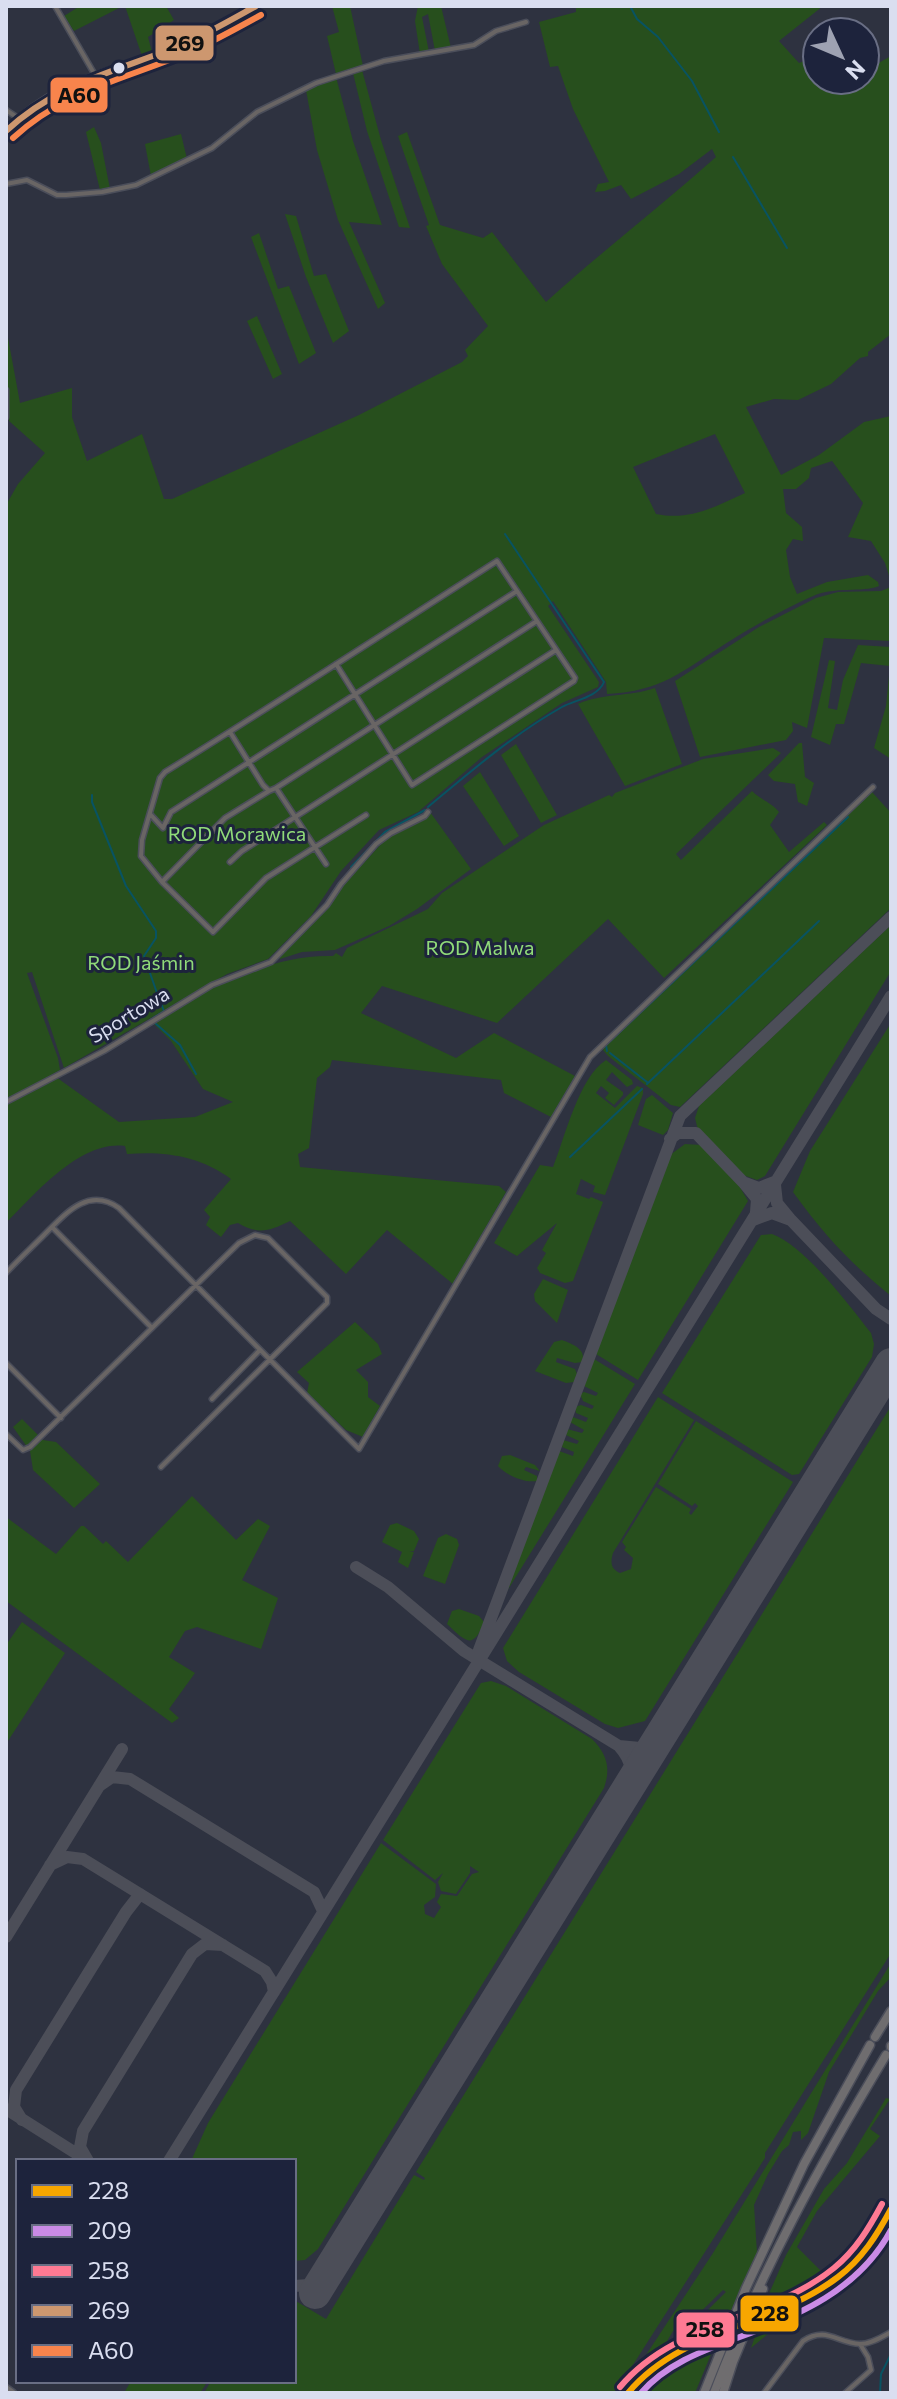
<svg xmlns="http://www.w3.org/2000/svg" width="897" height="2399" viewBox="0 0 897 2399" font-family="Commissioner,sans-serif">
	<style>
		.green { fill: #274f1d; fill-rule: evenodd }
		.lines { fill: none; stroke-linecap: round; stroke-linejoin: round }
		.stream { stroke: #085362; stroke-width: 2 }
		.taxiway { stroke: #4c4e58; stroke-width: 12 }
		.runway { stroke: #4c4e58; stroke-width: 32 }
		.street-casing { stroke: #4b4e5a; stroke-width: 7 }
		.secondary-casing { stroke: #4b4e5a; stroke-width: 9 }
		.highway-casing { stroke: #4b4e5a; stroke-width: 11 }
		.street { stroke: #696564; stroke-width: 4 }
		.secondary { stroke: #6a6869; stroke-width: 6 }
		.highway { stroke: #6f6d6f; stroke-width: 8 }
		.secondary-bridge-casing { stroke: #4b4e5a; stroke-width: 9; stroke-linecap: butt }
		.secondary-bridge { stroke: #6a6869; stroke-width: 6 }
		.bus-1-casing { stroke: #1d233c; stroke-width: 12 }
		.bus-2-casing { stroke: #1d233c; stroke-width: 12 }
		.bus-3-casing { stroke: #1d233c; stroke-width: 12 }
		.bus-4-casing { stroke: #1d233c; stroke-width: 12 }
		.bus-5-casing { stroke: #1d233c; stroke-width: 12 }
		.bus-1 { stroke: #f7a600; stroke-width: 6 }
		.bus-2 { stroke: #ca8be6; stroke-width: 6 }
		.bus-3 { stroke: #fe7a93; stroke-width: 6 }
		.bus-4 { stroke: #cd976f; stroke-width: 6 }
		.bus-5 { stroke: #f8844c; stroke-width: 6 }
		.bus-dot { fill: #dadef0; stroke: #1d233c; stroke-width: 3 }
		.labels { text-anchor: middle; stroke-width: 6; stroke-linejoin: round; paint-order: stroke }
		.park-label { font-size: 20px; fill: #90db79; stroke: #1d233c }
		.street-label { font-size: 20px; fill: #dadef0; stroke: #1d233c }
		.line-badge { stroke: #1d233c; stroke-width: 3 }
		.pale-badge-label { font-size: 22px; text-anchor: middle; font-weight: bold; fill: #111 }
	</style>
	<rect width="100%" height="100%" fill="#2e3240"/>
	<path class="green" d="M 80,6 L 123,6 L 74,31 L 64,16 Z
		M 125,6 L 166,6 L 174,20 L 148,37 L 152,52 L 142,56 Z
		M 332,6 L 350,6 L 363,66 L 336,74 L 327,36 L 339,32 Z
		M 418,6 L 441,6 L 451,48 L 435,51 L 428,14 L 422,17 L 429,52 L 420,54 L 415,21 Z
		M 576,6 L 823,6 L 779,41 L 799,63 L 817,56 L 817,80 L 865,80 L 865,38 L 875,65 L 891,56 L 891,334 L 868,352 L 868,356 L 860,358 L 831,384 L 798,400 L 774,399 L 746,407 L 781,475 L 819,455 L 864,422 L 891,416 L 891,582 L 885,563 L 871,541 L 848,537 L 863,503 L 832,461 L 811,468 L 809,478 L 796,489 L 783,489 L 786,513 L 802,527 L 803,541 L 793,539 L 786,550 L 790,577 L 797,594 L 827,582 L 868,575 L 878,582 L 879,586 C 862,593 835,586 813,596 C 782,610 753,626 725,644 C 681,672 662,691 607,694 L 606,682 L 553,601 L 548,606 L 599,682 L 598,687 L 562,703 L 482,757 L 418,812 L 379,830 L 341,871 L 311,916 L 268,959 L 227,974 L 64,1068 L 32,972 L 27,973 L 58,1058 L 60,1070 L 6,1100 L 6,505 L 18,484 L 45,453 L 9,421 L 6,327 L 20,403 L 72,388 L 72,417 L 87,461 L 142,434 L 164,499 L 172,499 L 359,415 L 462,362 L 468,356 L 465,350 L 488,326 L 442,264 L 426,226 L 429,225 L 398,136 L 407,132 L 440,225 L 483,238 L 492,232 L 546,302 C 601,252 660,207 716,157 L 712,149 L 679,174 L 631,199 L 621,185 L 605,191 L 595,192 L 598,184 L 609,182 L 573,109 L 558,66 L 550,67 L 539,22 L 576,12 ZM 715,434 L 745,493 C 714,507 690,521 656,514 L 633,467 Z
		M 362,70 L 381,140 L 410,228 L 399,227 L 367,131 L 353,73 Z
		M 336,77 L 353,141 L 382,225 L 349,222 L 385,303 L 378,309 L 338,220 L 317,150 L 306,90 Z
		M 94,127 L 101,143 L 110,189 L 100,190 L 86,132 Z
		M 181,134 L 187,159 L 151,176 L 145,144 Z
		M 285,214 L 296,216 L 314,276 L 326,274 L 349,331 L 333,343 L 306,277 Z
		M 259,233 L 278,289 L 289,286 L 316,353 L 299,364 L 251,237 Z
		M 257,316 L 282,374 L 273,379 L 247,321 Z
		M 891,587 L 891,641 L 824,638 L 807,728 L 792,722 L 793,731 L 786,740 L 700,757 L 675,681 L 759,627 L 816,598 L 838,592 L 881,591 Z
		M 858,645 L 891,647 L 891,759 L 874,748 L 886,706 L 890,666 L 861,663 L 844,724 L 836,724 L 830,745 L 811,737 L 829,660 L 835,661 L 828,708 L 837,710 L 843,680 Z
		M 655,688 L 682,764 L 625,786 L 578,704 C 602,693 629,697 655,688 Z
		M 799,743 L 802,743 L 805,777 L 814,783 L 807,806 L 798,802 L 795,784 L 774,781 L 768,775 Z
		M 516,744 L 557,815 L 541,823 L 501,755 Z
		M 773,748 L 781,753 L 676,854 L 681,860 L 752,791 C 761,800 771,802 779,812 L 770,825 L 789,852 L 824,822 L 827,825 L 664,978 L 608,919 L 497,1023 L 382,986 L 361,1013 L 456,1058 L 494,1033 L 575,1076 L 551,1117 L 504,1093 L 501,1080 L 332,1060 L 330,1067 L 317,1078 L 309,1148 L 298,1154 L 300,1167 L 499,1186 L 506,1192 L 453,1284 L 387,1230 L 346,1274 L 290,1221 C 270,1231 258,1235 238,1223 L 230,1225 L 221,1237 L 206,1225 L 210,1217 L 204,1210 L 231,1179 C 200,1156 165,1151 127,1154 L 125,1146 C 80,1140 35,1194 6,1223 L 6,1105 L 10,1102 L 56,1077 L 119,1122 L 195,1117 L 233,1102 L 203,1089 L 171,1041 L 152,1022 C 205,991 267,954 333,956 L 336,953 L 342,957 L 347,948 L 428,909 L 442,893 L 544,825 L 609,795 L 612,797 L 615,793 L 703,759 Z
		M 480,772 L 519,836 L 504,846 L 463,786 Z
		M 872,792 L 891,813 L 891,908 L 680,1107 L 671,1105 L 608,1056 L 603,1050 L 604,1045 Z
		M 430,812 L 471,869 L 417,909 L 389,926 L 335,950 L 302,952 L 280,959 L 279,955 L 384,841 C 398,829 419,828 430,812 Z
		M 891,925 L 891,971 L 765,1176 L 757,1180 L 740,1174 L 698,1130 L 695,1118 L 699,1106 Z
		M 891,1023 L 891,1296 C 849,1262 825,1236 793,1192 L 810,1151 Z
		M 606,1060 L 632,1080 L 633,1084 L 627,1087 L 612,1072 L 606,1080 L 623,1092 L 623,1095 L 614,1105 L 605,1098 L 609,1093 L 601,1086 L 596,1093 L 615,1108 L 637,1086 L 643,1088 L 643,1094 L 605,1195 L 593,1192 L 595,1186 L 581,1179 L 576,1194 L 589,1199 L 591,1197 L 603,1202 L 573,1281 L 565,1283 L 540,1273 L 537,1268 L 546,1253 L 542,1250 L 557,1223 L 517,1256 L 494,1243 L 540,1165 L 553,1167 C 565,1137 579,1077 606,1060 Z
		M 652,1095 L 673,1113 L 668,1130 L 663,1135 L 638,1125 L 646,1099 Z
		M 685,1144 L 701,1145 L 738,1184 L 748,1201 L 638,1380 L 596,1354 L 670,1155 Z
		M 772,1234 C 805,1246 849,1305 871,1333 L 874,1344 L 872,1357 L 799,1474 L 792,1475 L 662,1393 L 761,1235 Z
		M 543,1279 L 568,1290 L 557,1323 L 535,1301 L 534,1294 Z
		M 355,1322 L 378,1344 L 382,1354 L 356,1370 L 368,1382 L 368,1397 L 380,1406 L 363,1437 L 346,1430 L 307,1393 L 309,1383 L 297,1372 Z
		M 562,1340 C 572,1344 587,1349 582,1362 L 575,1363 L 557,1358 L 556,1362 L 575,1369 L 577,1374 L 574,1382 L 566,1383 L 535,1371 L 554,1342 Z
		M 594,1359 L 635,1384 L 504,1596 L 559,1451 L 573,1456 L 574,1452 L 562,1447 L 563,1440 L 577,1444 L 579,1441 L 566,1435 L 567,1429 L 582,1433 L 584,1430 L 570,1422 L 573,1417 L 586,1422 L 588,1418 L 576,1413 L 575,1407 L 581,1405 L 592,1409 L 594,1406 L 583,1401 L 580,1394 L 584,1392 L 596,1396 L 598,1393 L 584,1386 Z
		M 658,1397 L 694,1420 L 613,1553 C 610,1563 611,1569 620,1573 L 631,1569 L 633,1558 L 624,1550 L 626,1547 L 622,1542 L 656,1487 L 691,1509 L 689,1513 L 691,1515 L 698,1506 L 695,1503 L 692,1506 L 658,1484 L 696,1421 L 793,1482 L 645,1721 L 618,1728 L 605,1724 L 519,1672 L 507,1661 L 503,1648 Z
		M 891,1406 L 891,1953 L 765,2153 L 765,2158 L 615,2393 L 204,2393 L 211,2381 L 294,2381 L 294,2300 L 326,2319 L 414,2175 L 424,2180 L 425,2178 L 416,2172 Z
		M 22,1419 L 43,1440 L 56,1442 L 100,1484 L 74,1508 L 33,1470 L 30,1451 L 13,1427 Z
		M 510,1455 L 535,1465 L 540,1471 L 526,1467 L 524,1470 L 537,1476 L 537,1481 C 524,1483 506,1475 498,1466 L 502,1456 Z
		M 192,1496 L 236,1540 L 258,1519 L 270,1526 L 242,1580 L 278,1598 L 261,1649 L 197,1627 L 185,1631 L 169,1657 L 195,1673 L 169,1709 L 179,1718 L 172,1723 L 6,1601 L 6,1517 L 56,1554 L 81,1526 L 84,1526 L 103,1544 L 106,1541 L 128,1562 Z
		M 397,1523 L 414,1531 L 419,1539 L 414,1551 L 409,1552 L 414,1552 L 408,1568 L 398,1562 L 402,1552 L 382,1542 L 390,1525 Z
		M 446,1534 L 457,1539 L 459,1545 L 445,1584 L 423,1576 L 438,1538 Z
		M 459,1609 L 479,1616 L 484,1622 C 473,1651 465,1641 447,1624 L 452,1611 Z
		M 22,1622 L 65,1653 L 6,1744 L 6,1645 Z
		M 491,1681 L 506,1686 L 592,1739 C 607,1754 611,1768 604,1788 L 318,2249 L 305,2260 L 294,2261 L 294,2161 L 191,2161 L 208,2123 L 381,1843 L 436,1884 L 435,1897 L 424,1905 L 425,1914 L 434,1918 L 441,1907 L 437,1902 L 441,1894 L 457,1896 L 472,1874 L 479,1872 L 470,1866 L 470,1873 L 456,1894 L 441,1891 L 438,1882 L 443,1873 L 435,1880 L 383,1840 L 481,1683 Z
		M 891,1963 L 891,1977 L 878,1991 L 829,2072 L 808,2133 L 801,2140 L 801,2131 L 793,2132 L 789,2145 L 782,2151 L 768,2174 L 754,2205 L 757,2253 L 723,2328 L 677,2348 L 658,2359 L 726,2292 L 723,2290 L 682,2330 L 673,2331 L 666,2343 L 626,2393 L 621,2393 L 713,2253 Z
		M 886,2098 L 890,2099 L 870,2129 L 880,2136 L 817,2211 L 797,2247 L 831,2281 L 816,2292 L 772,2312 L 770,2310 L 760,2314 L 786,2255 L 824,2189 L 847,2163 Z
		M 847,2276 L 849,2279 L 831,2296 L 794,2317 L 798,2323 L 793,2329 L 780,2324 L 751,2348 L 759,2325 L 814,2302 Z
		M 717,2340 L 695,2393 L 640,2393 C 664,2367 685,2355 717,2340 Z
		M 131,2381 L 208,2381 L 200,2393 L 124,2393 Z"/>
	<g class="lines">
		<path class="stream" d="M 630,6 L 637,19 L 658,37 L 692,81 L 719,132
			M 733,157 L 787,248
			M 92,795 L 92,802 L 126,886 L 156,931 L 156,938 L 144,956 L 157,993
			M 428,807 C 470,772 514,734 562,707 C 575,700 598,697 604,682 L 505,534
			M 351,867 L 385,832 L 425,810
			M 150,1020 L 164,1011 L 158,996
			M 155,1023 L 180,1045 L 196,1074
			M 607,1051 L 606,1045 L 848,817
			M 610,1053 L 647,1082
			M 647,1084 L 819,921
			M 570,1157 L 642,1089
			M 880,2393 L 881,2374 L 891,2354"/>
		<path class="taxiway" d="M 670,1139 L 678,1133 L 696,1133 L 743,1182
			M 756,1212 L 757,1199 L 743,1182 L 759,1188 L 774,1182
			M 753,1220 L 772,1213 L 791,1220 L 777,1203 L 775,1185
			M 791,1220 L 876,1309 L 891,1319
			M 356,1567 L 388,1587 L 464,1651 L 619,1746 C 633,1762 634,1774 625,1793
			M 479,1650 L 680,1116 L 891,917
			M 619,1746 L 640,1748 L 661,1736
			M 99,1786 L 112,1777 L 130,1779 L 314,1892 L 323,1911
			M 50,1865 L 67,1857 L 83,1859 L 265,1971 L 272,1982 L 274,1992
			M 6,1937 L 122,1749
			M 6,2109 L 85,2159
			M 22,2120 L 14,2107 L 16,2090 L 126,1912 L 140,1894
			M 88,2161 L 80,2147 L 83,2131 L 192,1954 L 205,1944 L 223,1945
			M 169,2161 L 891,996
			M 294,2286 L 309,2285 L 328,2273"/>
		<path class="runway" d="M 315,2293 L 891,1364"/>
		<g class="street-casing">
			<path id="street" d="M 55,6 L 95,75
				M 6,110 L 18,118
				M 6,184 L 27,180 L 57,195 L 66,195 L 102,192 L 136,185 L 212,148 L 257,112 L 316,83 L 384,61 L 474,45 L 496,31 L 526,22
				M 6,390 L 6,417
				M 336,664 L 412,785 L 574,681 L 575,678 L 497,561 C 386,632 277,703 165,772 L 160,778 L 142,840 L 141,856 L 162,882 L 213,932 L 266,878 L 366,815
				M 230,732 L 263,785 L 269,791 L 276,788 L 326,864
				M 276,788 L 537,621
				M 150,814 L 163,828 L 171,812 L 517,591
				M 230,862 L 242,851 L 556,650
				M 162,882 L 225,818 L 269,791
				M 6,1102 L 104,1051 L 212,985 L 271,962 L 327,905 L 341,884 L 376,844 L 391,833 L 425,816 L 428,812
				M 52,1227 L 152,1328
				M 6,1273 C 18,1260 31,1248 43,1236 C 65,1214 88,1186 119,1208 L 359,1449 L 590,1057 L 873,787
				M 6,1363 L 61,1418
				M 212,1399 L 260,1350
				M 6,1434 L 23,1450 L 30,1447 L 239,1243 L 255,1235 L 268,1238 L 327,1297 L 327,1303 L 161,1467
				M 764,2393 L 803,2341 C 826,2326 837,2343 860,2344 C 871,2344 882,2337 891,2332
				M 845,2393 L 871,2370 L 868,2357 L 860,2344"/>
		</g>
		<g class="secondary-casing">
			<path id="secondary" d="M 6,131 C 53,82 108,73 168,50 C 198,38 228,22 256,6
				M 766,2317 C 821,2295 866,2265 891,2209
				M 6,2388 L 13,2393
				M 628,2393 C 649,2365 675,2350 706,2339"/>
		</g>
		<g class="highway-casing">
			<path id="highway" d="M 875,2037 L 891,2011
				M 891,2047 L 891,2046
				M 704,2393 L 746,2288 L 804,2164 L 870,2045
				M 714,2393 C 759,2274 821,2163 886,2055
				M 723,2393 L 733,2362 L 763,2289"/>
		</g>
		<use href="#street" class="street"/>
		<use href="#secondary" class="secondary"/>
		<use href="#highway" class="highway"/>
		<g class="secondary-bridge-casing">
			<path id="secondary-bridge" d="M 706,2339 L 766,2317"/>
		</g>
		<use href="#secondary-bridge" class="secondary-bridge"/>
		<g class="bus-1-casing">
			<path id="bus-1" d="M 628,2393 C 682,2328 773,2327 838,2277 C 862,2259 877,2235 891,2209"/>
		</g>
		<g class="bus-2-casing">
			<path id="bus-2" d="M 641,2393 C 666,2364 702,2351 737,2338 C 798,2316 859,2290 891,2230"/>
		</g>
		<g class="bus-3-casing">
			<path id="bus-3" d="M 620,2387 C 676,2320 769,2321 834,2268 C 856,2250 869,2228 882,2204"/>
		</g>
		<g class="bus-4-casing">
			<path id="bus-4" d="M 6,131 C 55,86 106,74 166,51 C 198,39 227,22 256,6"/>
		</g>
		<g class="bus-5-casing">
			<path id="bus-5" d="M 13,138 C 61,94 113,82 172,59 C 203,47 232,31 261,15"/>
		</g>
		<use href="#bus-1" class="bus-1"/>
		<use href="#bus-2" class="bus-2"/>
		<use href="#bus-3" class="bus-3"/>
		<use href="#bus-4" class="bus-4"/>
		<use href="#bus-5" class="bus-5"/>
	</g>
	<circle class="bus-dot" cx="119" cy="68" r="7"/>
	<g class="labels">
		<g class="park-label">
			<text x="237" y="841">ROD Morawica</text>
			<text x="480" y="955">ROD Malwa</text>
			<text x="141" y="970">ROD Jaśmin</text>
		</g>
		<g class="street-label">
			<text transform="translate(129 1015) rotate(-31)" y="7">Sportowa</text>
		</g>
	</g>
	<g class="line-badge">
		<rect x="154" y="24" width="61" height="38" rx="8" fill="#cd976f"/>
		<rect x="49" y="76" width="60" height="38" rx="8" fill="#f8844c"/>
		<rect x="739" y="2294" width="61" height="39" rx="8" fill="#f7a600"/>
		<rect x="675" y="2311" width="61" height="38" rx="8" fill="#fe7a93"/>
	</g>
	<g class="pale-badge-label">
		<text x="185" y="51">269</text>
		<text x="79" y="103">A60</text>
		<text x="770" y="2321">228</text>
		<text x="705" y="2337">258</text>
	</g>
	<rect width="897" height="2399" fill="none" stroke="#dadef0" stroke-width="16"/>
	<rect x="16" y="2159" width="280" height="224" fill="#1d233c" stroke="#696e84" stroke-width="2"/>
	<rect x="32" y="2185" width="40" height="12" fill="#f7a600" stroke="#696e84" stroke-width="2"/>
	<text x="88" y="2199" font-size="24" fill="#dadef0">228</text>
	<rect x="32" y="2225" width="40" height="12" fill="#ca8be6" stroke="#696e84" stroke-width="2"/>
	<text x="88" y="2239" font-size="24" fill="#dadef0">209</text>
	<rect x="32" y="2265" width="40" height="12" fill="#fe7a93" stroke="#696e84" stroke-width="2"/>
	<text x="88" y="2279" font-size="24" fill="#dadef0">258</text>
	<rect x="32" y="2305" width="40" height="12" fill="#cd976f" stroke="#696e84" stroke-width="2"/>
	<text x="88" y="2319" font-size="24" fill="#dadef0">269</text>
	<rect x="32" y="2345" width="40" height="12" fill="#f8844c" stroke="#696e84" stroke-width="2"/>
	<text x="88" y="2359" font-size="24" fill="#dadef0">A60</text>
	<g transform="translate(841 56) rotate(134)"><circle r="38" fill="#1d233c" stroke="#696e84" stroke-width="2"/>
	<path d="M0-6L14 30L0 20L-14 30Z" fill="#9ea2b2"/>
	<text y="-12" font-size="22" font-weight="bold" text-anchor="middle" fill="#dadef0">N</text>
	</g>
</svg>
